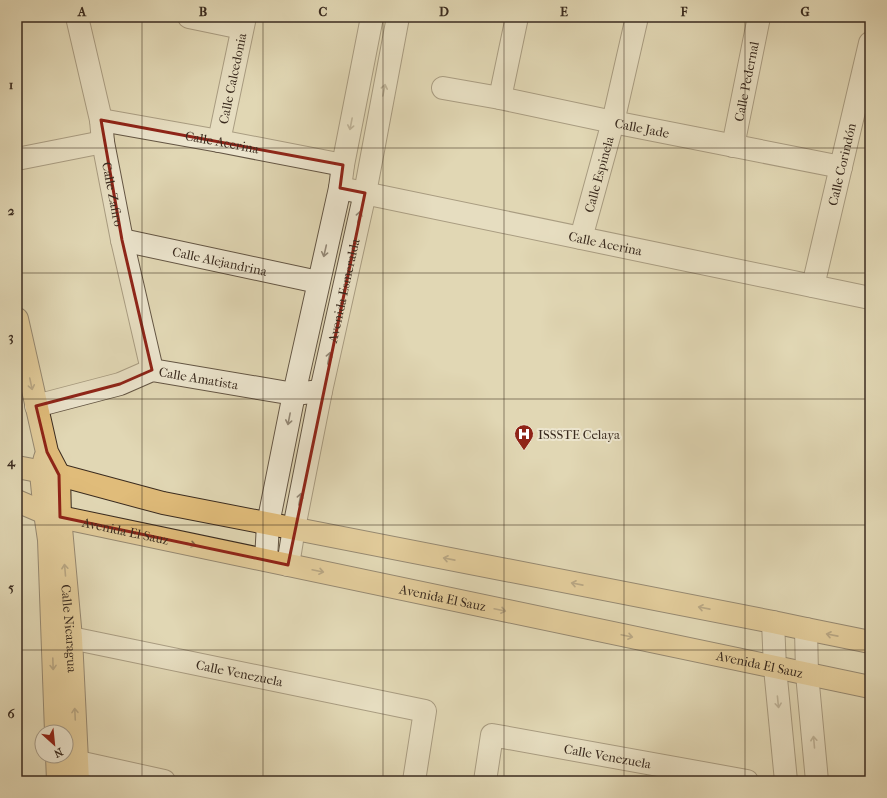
<svg xmlns="http://www.w3.org/2000/svg" width="887" height="798" viewBox="0 0 887 798" font-family="'IM FELL French Canon',serif">
	<style>
		.lines { fill: none; stroke-linecap: round; stroke-linejoin: round }
		.minor-casing { stroke: #645644; stroke-width: 24 }
		.tertiary-casing { stroke: #645644; stroke-width: 24 }
		.primary-casing { stroke: #3a2b1f; stroke-width: 24 }
		.minor { stroke: #ece5ce; stroke-width: 22 }
		.tertiary { stroke: #ece5ce; stroke-width: 22 }
		.primary { stroke: #e0bc7a; stroke-width: 22 }
		.oneway { stroke: #938876 }
		.oneway2 { stroke: #856c48 }
		.marked { fill: none; stroke: #8f2418; stroke-width: 3; stroke-linejoin: round }
		.grid { fill: none; stroke: #3a2b1f; stroke-width: 1; stroke-opacity: 0.55 }
		.labels { text-anchor: middle; stroke-width: 4; stroke-linejoin: round; paint-order: stroke }
		.street-label { font-size: 13px; fill: #3a2b1f; stroke: #ece5ce }
		.poi-label { font-size: 13px; fill: #3a2b1f; stroke: #ece5ce; text-anchor: start }
		.neatline { fill: none; stroke: #3a2b1f; stroke-width: 1.5 }
		.grid-label { font-size: 13px; text-anchor: middle; font-weight: bold; fill: #3a2b1f }
	</style>
	<rect width="100%" height="100%" fill="#e1d7b4"/>
	<filter id="stains"><feTurbulence type="fractalNoise" baseFrequency=".005" numOctaves="4"/><feColorMatrix values="0 0 0 0 .2 0 0 0 0 .09 0 0 0 0 .02 0 0 0 .5 -.17"/></filter>
	<radialGradient id="worn" r=".72"><stop offset=".6" stop-color="#630" stop-opacity="0"/><stop offset="1" stop-color="#630" stop-opacity=".3"/></radialGradient>
	<g class="lines">
		<g class="minor-casing">
			<g id="minor">
				<path id="s1" d="M 77,17 L 101,120 L 103,142 L 122,240 L 152,370"/>
				<path d="M 189,17 L 242,28"/>
				<path id="s2" d="M 443,88 L 500,98 L 613,122 L 841,167"/>
				<path d="M 500,98 L 517,17"/>
				<path id="s3" d="M 101,120 L 219,141 L 343,165"/>
				<path id="s4" d="M 219,141 L 245,17"/>
				<path id="s5" d="M 733,146 L 759,17"/>
				<path d="M 17,159 L 103,142"/>
				<path id="s6" d="M 340,188 L 870,298"/>
				<path id="s7" d="M 581,238 L 613,122 L 637,17"/>
				<path id="s8" d="M 122,240 L 318,282"/>
				<path id="s9" d="M 813,286 L 870,43"/>
				<path id="s10" d="M 36,406 L 120,384 L 152,370 L 294,394 L 321,391"/>
				<path id="s11" d="M 53,638 L 71,638 L 425,711 L 414,781"/>
				<path d="M 60,758 L 164,781"/>
				<path id="s12" d="M 485,781 L 492,735 L 747,781"/>
			</g>
		</g>
		<g class="tertiary-casing">
			<g id="tertiary">
				<path d="M 266,560 L 268,524 L 294,394 L 340,188 L 343,165 L 372,17"/>
				<path id="s13" d="M 288,565 L 294,528 L 321,391 L 365,193 L 398,17"/>
				<path d="M 773,622 L 775,668 L 786,781"/>
				<path d="M 806,629 L 807,674 L 817,781"/>
			</g>
		</g>
		<g class="primary-casing">
			<g id="primary">
				<path id="s14" d="M 17,319 L 47,452 L 59,475 L 60,517 L 71,638 L 78,781"/>
				<path d="M 45,458 L 41,473 L 45,513 L 49,540 L 56,732"/>
				<path d="M 17,467 L 59,475 L 163,503 L 773,622 L 806,629 L 870,642"/>
				<path id="s15" d="M 17,501 L 45,513 L 60,517 L 870,687"/>
				<path d="M 57,756 L 58,781"/>
			</g>
		</g>
		<use href="#minor" class="minor"/>
		<use href="#tertiary" class="tertiary"/>
		<use href="#primary" class="primary"/>
	</g>
	<defs><path id="oneway-shaft" d="M-6 0H5M1.5-3L5.5 0L1.5 3" fill="none" stroke-width="1.6" stroke-linecap="round" stroke-linejoin="round"/></defs>
	<g class="oneway">
		<use href="#oneway-shaft" transform="translate(384 90) rotate(-79)"/>
		<use href="#oneway-shaft" transform="translate(351 124) rotate(101)"/>
		<use href="#oneway-shaft" transform="translate(359 217) rotate(-78)"/>
		<use href="#oneway-shaft" transform="translate(325 251) rotate(103)"/>
		<use href="#oneway-shaft" transform="translate(329 358) rotate(-78)"/>
		<use href="#oneway-shaft" transform="translate(289 419) rotate(101)"/>
		<use href="#oneway-shaft" transform="translate(300 499) rotate(-79)"/>
		<use href="#oneway-shaft" transform="translate(778 702) rotate(84)"/>
		<use href="#oneway-shaft" transform="translate(814 742) rotate(-95)"/>
	</g>
	<g class="oneway2">
		<use href="#oneway-shaft" transform="translate(31 384) rotate(78)"/>
		<use href="#oneway-shaft" transform="translate(190 544) rotate(12)"/>
		<use href="#oneway-shaft" transform="translate(449 559) rotate(-169)"/>
		<use href="#oneway-shaft" transform="translate(65 570) rotate(-95)"/>
		<use href="#oneway-shaft" transform="translate(318 571) rotate(12)"/>
		<use href="#oneway-shaft" transform="translate(577 584) rotate(-169)"/>
		<use href="#oneway-shaft" transform="translate(704 608) rotate(-169)"/>
		<use href="#oneway-shaft" transform="translate(500 610) rotate(12)"/>
		<use href="#oneway-shaft" transform="translate(832 635) rotate(-169)"/>
		<use href="#oneway-shaft" transform="translate(627 636) rotate(12)"/>
		<use href="#oneway-shaft" transform="translate(53 664) rotate(88)"/>
		<use href="#oneway-shaft" transform="translate(75 714) rotate(-93)"/>
	</g>
	<path d="M0 0H887V798H0ZM 101,120 L 343,165 L 340,188 L 365,193 L 288,565 L 60,517 L 59,475 L 47,452 L 36,406 L 120,384 L 152,370 L 122,240 Z" fill="#e1d7b4" fill-opacity=".55" fill-rule="evenodd"/>
	<path class="marked" d="M 101,120 L 343,165 L 340,188 L 365,193 L 288,565 L 60,517 L 59,475 L 47,452 L 36,406 L 120,384 L 152,370 L 122,240 Z"/>
	<path class="grid" d="M 142,17 L 142,781M 263,17 L 263,781M 383,17 L 383,781M 504,17 L 504,781M 624,17 L 624,781M 745,17 L 745,781M 17,148 L 870,148M 17,273 L 870,273M 17,399 L 870,399M 17,525 L 870,525M 17,650 L 870,650"/>
	<defs>
		<g id="hospital-pin" transform="scale(1)"><path d="M0 17L-7.5 6A9.5 9.5 0 1 1 7.5 6Z" fill="#8f2418" stroke="#ece5ce"/><path d="M-5-5h3v3.5h4V-5h3V5h-3V1.5h-4V5h-3Z" fill="#fff"/></g>
	</defs>
	<g fill-rule="evenodd">
		<use href="#hospital-pin" x="524" y="434"/>
	</g>
	<g class="labels">
		<g class="street-label">
			<text dy="5" stroke="none"><textPath href="#s4" startOffset="64">Calle Calcedonia</textPath></text>
			<text dy="5" stroke="none"><textPath href="#s5" startOffset="66">Calle Pedernal</textPath></text>
			<text dy="5" stroke="none"><textPath href="#s2" startOffset="203">Calle Jade</textPath></text>
			<text dy="5" stroke="none"><textPath href="#s3" startOffset="123">Calle Acerina</textPath></text>
			<text dy="5" stroke="none"><textPath href="#s9" startOffset="125">Calle Corindón</textPath></text>
			<text dy="5" stroke="none"><textPath href="#s7" startOffset="66">Calle Espinela</textPath></text>
			<text dy="5" stroke="none"><textPath href="#s1" startOffset="181">Calle Zafiro</textPath></text>
			<text dy="5" stroke="none"><textPath href="#s6" startOffset="271">Calle Acerina</textPath></text>
			<text dy="5" stroke="none"><textPath href="#s8" startOffset="100">Calle Alejandrina</textPath></text>
			<text dy="5" stroke="none"><textPath href="#s13" startOffset="280">Avenida Esmeralda</textPath></text>
			<text dy="5" stroke="none"><textPath href="#s10" startOffset="169">Calle Amatista</textPath></text>
			<text dy="5" stroke="none"><textPath href="#s15" startOffset="113">Avenida El Sauz</textPath></text>
			<text dy="5" stroke="none"><textPath href="#s15" startOffset="437">Avenida El Sauz</textPath></text>
			<text dy="5" stroke="none"><textPath href="#s14" startOffset="316">Calle Nicaragua</textPath></text>
			<text dy="5" stroke="none"><textPath href="#s15" startOffset="761">Avenida El Sauz</textPath></text>
			<text dy="5" stroke="none"><textPath href="#s11" startOffset="190">Calle Venezuela</textPath></text>
			<text dy="5" stroke="none"><textPath href="#s12" startOffset="164">Calle Venezuela</textPath></text>
		</g>
		<g class="poi-label">
			<text x="538" y="439">ISSSTE Celaya</text>
		</g>
	</g>
	<rect width="887" height="798" fill="none" stroke="#e1d7b4" stroke-width="44"/>
	<g transform="translate(54 744) rotate(153)"><circle r="19" fill="#ece5ce" stroke="#a59b88"/>
	<path d="M0-3L7 15L0 10L-7 15Z" fill="#8f2418"/>
	<text y="-6" font-size="11" font-weight="bold" text-anchor="middle" fill="#3a2b1f">N</text>
	</g>
	<rect x="22" y="22" width="843" height="754" class="neatline"/>
	<g class="grid-label">
		<text x="82" y="16">A</text>
		<text x="203" y="16">B</text>
		<text x="323" y="16">C</text>
		<text x="444" y="16">D</text>
		<text x="564" y="16">E</text>
		<text x="684" y="16">F</text>
		<text x="805" y="16">G</text>
		<text x="11" y="89">1</text>
		<text x="11" y="215">2</text>
		<text x="11" y="341">3</text>
		<text x="11" y="466">4</text>
		<text x="11" y="592">5</text>
		<text x="11" y="718">6</text>
	</g>
	<rect width="100%" height="100%" filter="url(#stains)"/>
	<rect width="100%" height="100%" fill="url(#worn)"/>
</svg>
